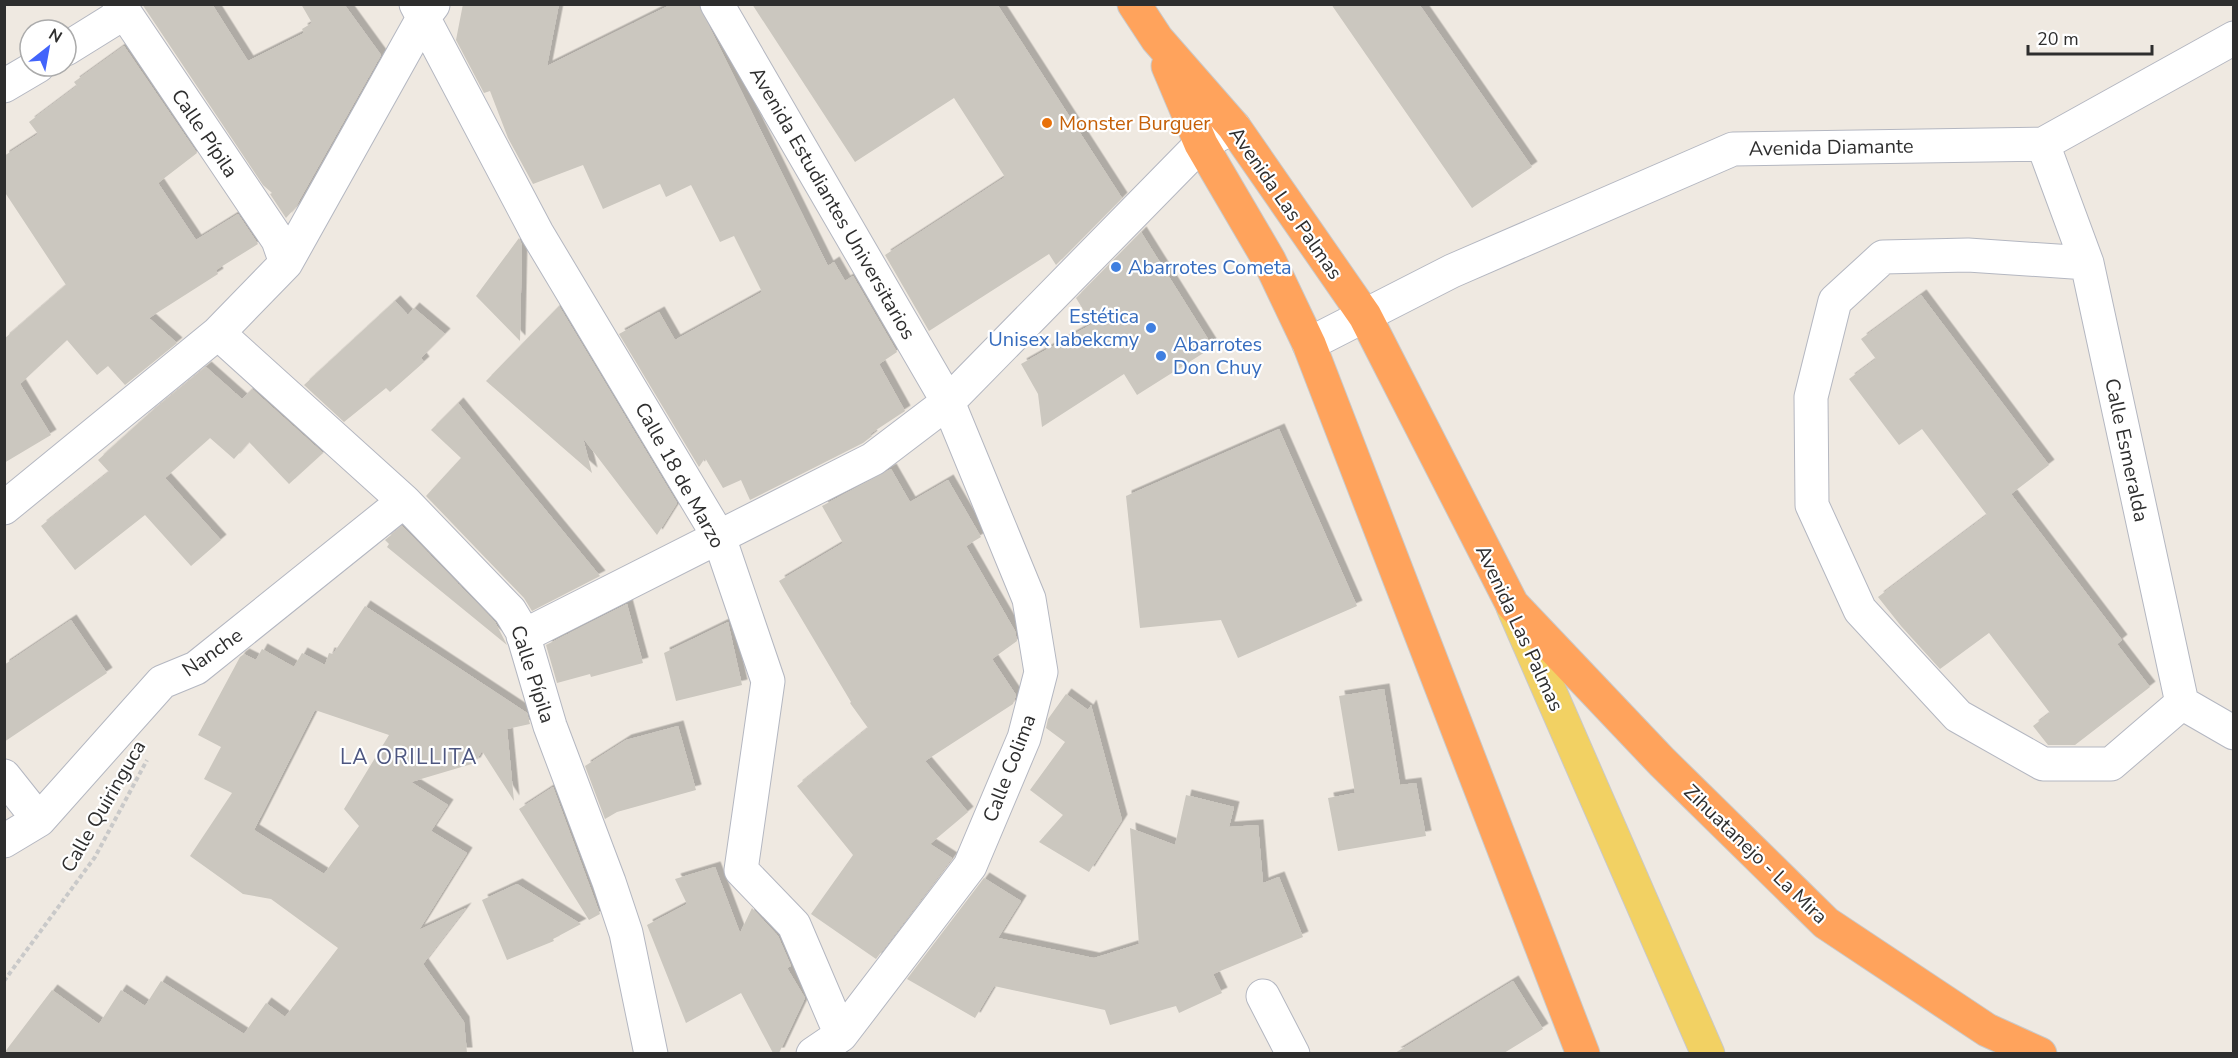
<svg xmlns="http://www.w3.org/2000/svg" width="2238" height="1058" viewBox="0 0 2238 1058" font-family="'Nunito Sans',sans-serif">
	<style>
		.building { fill: #cbc7bf; fill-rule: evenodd; filter: url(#shadow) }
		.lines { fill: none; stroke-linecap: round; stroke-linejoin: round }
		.street-casing { stroke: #b4b7c1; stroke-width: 35 }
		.primary-casing { stroke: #c9c9c9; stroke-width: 35 }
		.highway-casing { stroke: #c9c9c9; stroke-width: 35 }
		.path { stroke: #c9c9c9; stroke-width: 4; stroke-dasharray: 4.5 3; stroke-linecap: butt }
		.street { stroke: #fff; stroke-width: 33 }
		.primary { stroke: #f2d163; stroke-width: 33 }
		.highway { stroke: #ffa35c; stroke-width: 33 }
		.food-dot { fill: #e8710a; stroke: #fff; stroke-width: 2 }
		.shop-dot { fill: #3f7fe0; stroke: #fff; stroke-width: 2 }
		.labels { text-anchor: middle; stroke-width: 4.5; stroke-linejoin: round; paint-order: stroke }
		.food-label { font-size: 20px; fill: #c56008; stroke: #fff; text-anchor: start }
		.street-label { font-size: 20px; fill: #2e2e2e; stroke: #fff }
		.shop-label { font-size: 20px; fill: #366cbe; stroke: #fff; text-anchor: start }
		.neighbourhood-label { font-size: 21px; letter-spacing: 1.5px; fill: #4d5680; stroke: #fff }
	</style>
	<defs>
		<filter id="shadow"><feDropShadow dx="5.5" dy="-5.5" stdDeviation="0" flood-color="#0004"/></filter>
	</defs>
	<rect width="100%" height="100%" fill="#efe9e1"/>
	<path class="building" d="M 142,4 L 212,4 L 248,61 L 304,33 L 302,29 L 312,23 L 301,4 L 344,4 L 381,55 L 295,208 L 286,218 L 270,194 L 272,193 L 263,185 Z
		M 463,4 L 559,4 L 547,66 L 672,4 L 698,4 L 828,266 L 834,262 L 845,281 L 853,276 L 897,352 L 879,364 L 905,411 L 870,434 L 872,436 L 863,443 L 750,500 L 741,480 L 723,488 L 705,458 L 699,467 L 619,334 L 659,312 L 675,340 L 762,292 L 734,236 L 720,242 L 691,185 L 666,197 L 660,184 L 603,209 L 583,165 L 533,184 L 508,138 L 490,91 L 484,93 L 456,40 Z
		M 752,4 L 997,4 L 1122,198 L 1056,265 L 1049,254 L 929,331 L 885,255 L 1005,177 L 954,98 L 855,162 Z
		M 1331,4 L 1419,4 L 1532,167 L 1472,208 Z
		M 124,46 L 197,153 L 158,183 L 196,240 L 238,214 L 258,244 L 216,270 L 218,274 L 149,318 L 177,343 L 125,385 L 108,366 L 97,375 L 67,340 L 20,384 L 51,435 L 4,463 L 4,339 L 66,285 L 4,191 L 4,156 L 38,134 L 29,122 L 77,86 L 74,82 Z
		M 1141,232 L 1213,347 L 1137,395 L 1124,374 L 1042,427 L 1038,394 L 1021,364 L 1092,324 L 1076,298 Z
		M 519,238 L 522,245 L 520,341 L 476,296 Z
		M 1921,295 L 2049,465 L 2011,494 L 2122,640 L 2117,644 L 2150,687 L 2075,745 L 2048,745 L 2033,726 L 2050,713 L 1989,633 L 1940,669 L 1901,626 L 1878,597 L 1987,515 L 1922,429 L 1899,445 L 1849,379 L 1876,359 L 1861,339 Z
		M 395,301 L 408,315 L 414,308 L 445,334 L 421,358 L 424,362 L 390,392 L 386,388 L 344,422 L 304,385 Z
		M 559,306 L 677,503 L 657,535 L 583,438 L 592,473 L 486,381 Z
		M 206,367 L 242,399 L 252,389 L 323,453 L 289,484 L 249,442 L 234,459 L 210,438 L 165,478 L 221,540 L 191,566 L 145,515 L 75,570 L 41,526 L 109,472 L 98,460 L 150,413 Z
		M 458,403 L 483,434 L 600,576 L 532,611 L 524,598 L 426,496 L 461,458 L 431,430 Z
		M 1279,429 L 1357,606 L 1238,658 L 1221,620 L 1140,628 L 1126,496 Z
		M 891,469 L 910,502 L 948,480 L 981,537 L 966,546 L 1015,631 L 1017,641 L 992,659 L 1016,695 L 1013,704 L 925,761 L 968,812 L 930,844 L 952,858 L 876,959 L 811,914 L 853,855 L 797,786 L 868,728 L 850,703 L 851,702 L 779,581 L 843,543 L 822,506 Z
		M 402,526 L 495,622 L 507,645 L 387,547 L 389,544 L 385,540 Z
		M 627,604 L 643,663 L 591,677 L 590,674 L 557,683 L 546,645 Z
		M 365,606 L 527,713 L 530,724 L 507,729 L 514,801 L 482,751 L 475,763 L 411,782 L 448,805 L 431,831 L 467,853 L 419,930 L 466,908 L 423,964 L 464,1022 L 467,1053 L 4,1053 L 52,990 L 99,1024 L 121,990 L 145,1006 L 161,981 L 244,1034 L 266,1003 L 285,1017 L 338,948 L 271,899 L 243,894 L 190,856 L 232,793 L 204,779 L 221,747 L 198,735 L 240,657 L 244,654 L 256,660 L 262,649 L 294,667 L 302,653 L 325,665 L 329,653 L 333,654 ZM 315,710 L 389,735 L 344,809 L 359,826 L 324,874 L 254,830 Z
		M 71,620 L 107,673 L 4,742 L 4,665 Z
		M 728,622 L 742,685 L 676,701 L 664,653 Z
		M 1384,689 L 1400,785 L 1416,783 L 1426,836 L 1338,851 L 1328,798 L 1355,793 L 1339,696 Z
		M 1066,694 L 1088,710 L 1091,705 L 1122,820 L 1089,872 L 1039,842 L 1063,815 L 1030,790 L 1065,742 L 1046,728 L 1048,719 Z
		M 678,726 L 696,790 L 617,812 L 605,819 L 585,766 L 626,740 Z
		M 553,787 L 600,914 L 589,920 L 519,809 Z
		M 1186,795 L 1234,807 L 1229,827 L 1258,825 L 1263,883 L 1279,877 L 1303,937 L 1213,974 L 1222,993 L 1179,1013 L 1176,1006 L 1110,1025 L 1105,1010 L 994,986 L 975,1018 L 907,979 L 984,878 L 1021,901 L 998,938 L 1094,958 L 1139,944 L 1130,828 L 1175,845 Z
		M 715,867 L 740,933 L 752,908 L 778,936 L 791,966 L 787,968 L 805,998 L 779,1053 L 773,1053 L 741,993 L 686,1023 L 647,925 L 687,904 L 675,879 Z
		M 517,884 L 581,924 L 553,939 L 554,941 L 507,960 L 482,900 Z
		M 1513,981 L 1543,1029 L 1504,1053 L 1395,1053 Z"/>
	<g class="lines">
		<g class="street-casing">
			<path id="street" d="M 119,4 L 278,240 L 286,263
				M 416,4 L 537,233 L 719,537 L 768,681 L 741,870 L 794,925 L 841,1035
				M 717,4 L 948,402 L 1029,599 L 1041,672 L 1024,738 L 970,866 L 841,1035 L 813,1054
				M 66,49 L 124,13
				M 4,86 L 38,66
				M 2043,144 L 2087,263 L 2182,703 L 2234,733
				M 2087,263 L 1968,255 L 1883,257 L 1835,301 L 1811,397 L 1812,505 L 1860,610 L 1958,716 L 2043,764 L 2111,764 L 2182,703
				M 218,333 L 404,501 L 510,611 L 522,631 L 550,726 L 609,882 L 626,933 L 651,1054
				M 1309,344 L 1452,271 L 1733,149 L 2043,144 L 2234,38
				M 4,508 L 218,333 L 286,263 L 423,18 L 433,5
				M 523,636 L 873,459 L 948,402 L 1201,144 L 1234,127
				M 4,776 L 39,820
				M 4,841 L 39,820 L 162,682 L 196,668 L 404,501
				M 1263,996 L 1293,1054"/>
		</g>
		<g class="primary-casing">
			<path id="primary" d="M 1513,607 L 1708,1054"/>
		</g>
		<g class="highway-casing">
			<path id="highway" d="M 1134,4 L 1157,39 L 1234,127 L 1365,316 L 1512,604 L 1662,762 L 1826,923 L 1987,1030 L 2040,1054
				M 1168,66 L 1201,144 L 1269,260 L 1309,344 L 1583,1054"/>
		</g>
		<path class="path" d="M 4,981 L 95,857 L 147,760"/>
		<use href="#street" class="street"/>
		<use href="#primary" class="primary"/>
		<use href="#highway" class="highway"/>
	</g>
	<circle class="food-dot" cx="1047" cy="123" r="6"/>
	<g class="shop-dot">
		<circle cx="1116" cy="267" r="6"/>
		<circle cx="1151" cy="328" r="6"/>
		<circle cx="1161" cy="356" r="6"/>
	</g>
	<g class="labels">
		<g class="food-label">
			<text x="1059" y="130">Monster Burguer</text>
		</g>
		<g class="street-label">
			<text transform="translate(205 133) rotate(56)" y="7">Calle Pípila</text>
			<text transform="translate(1831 147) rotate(-1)" y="7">Avenida Diamante</text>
			<text transform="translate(833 203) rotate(60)" y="7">Avenida Estudiantes Universitarios</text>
			<text transform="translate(1286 203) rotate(55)" y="7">Avenida Las Palmas</text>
			<text transform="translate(2127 450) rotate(78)" y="7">Calle Esmeralda</text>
			<text transform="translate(680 475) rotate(61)" y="7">Calle 18 de Marzo</text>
			<text transform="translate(1520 628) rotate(65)" y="7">Avenida Las Palmas</text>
			<text transform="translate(212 652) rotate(-35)" y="7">Nanche</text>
			<text transform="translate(533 674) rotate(72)" y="7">Calle Pípila</text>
			<text transform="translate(1009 768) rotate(-69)" y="7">Calle Colima</text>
			<text transform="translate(103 806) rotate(-60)" y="7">Calle Quiringuca</text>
			<text transform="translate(1756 854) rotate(44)" y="7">Zihuatanejo - La Mira</text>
		</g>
		<g class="shop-label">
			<text x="1128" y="274">Abarrotes Cometa</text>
			<text x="1139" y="323" text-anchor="end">Estética<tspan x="1139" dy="23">Unisex Iabekcmy</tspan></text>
			<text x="1173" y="351">Abarrotes<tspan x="1173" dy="23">Don Chuy</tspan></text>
		</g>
		<g class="neighbourhood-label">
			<text x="409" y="764">LA ORILLITA</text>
		</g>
	</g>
	<rect width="2238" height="1058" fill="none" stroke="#2e2e2e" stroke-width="12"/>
	<g transform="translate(48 48) rotate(31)"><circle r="28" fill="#ffffff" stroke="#ababab" stroke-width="1.5"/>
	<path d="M0-4.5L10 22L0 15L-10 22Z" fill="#4264fb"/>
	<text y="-9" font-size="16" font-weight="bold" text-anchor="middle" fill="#2e2e2e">N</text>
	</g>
	<path d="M2028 45v9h124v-9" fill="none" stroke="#2e2e2e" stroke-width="3"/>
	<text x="2037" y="45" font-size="18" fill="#2e2e2e" stroke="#ffffff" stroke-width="4.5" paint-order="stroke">20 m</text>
</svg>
